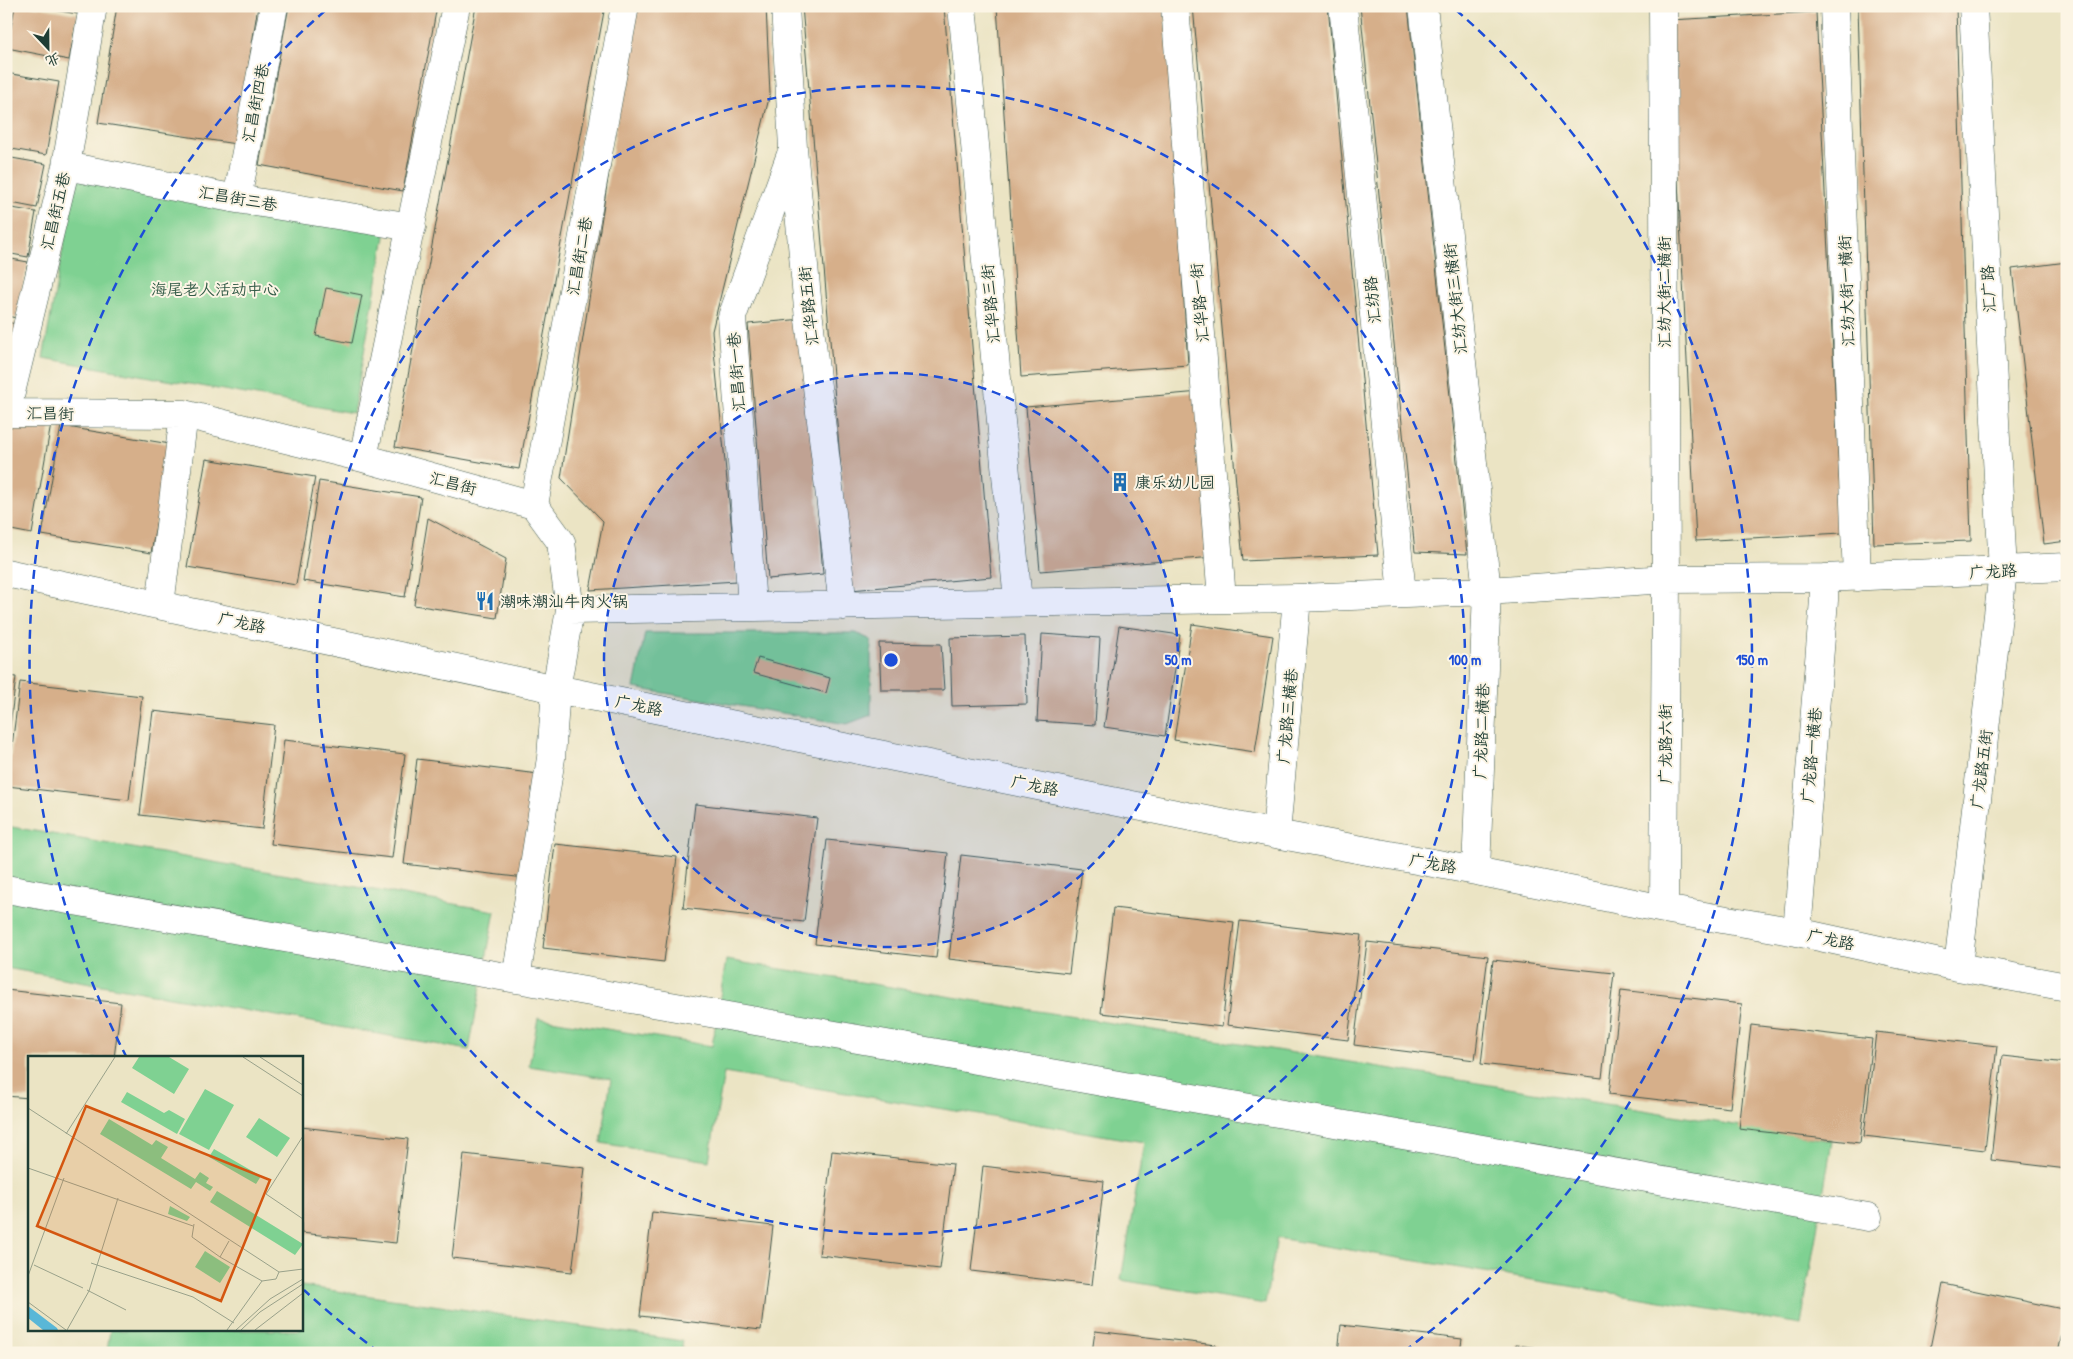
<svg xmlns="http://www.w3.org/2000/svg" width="2073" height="1359" viewBox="0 0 2073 1359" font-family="'Patrick Hand','LXGW WenKai TC',sans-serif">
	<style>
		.green { fill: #7fd192; stroke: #4f8763 }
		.building { fill: #d6af8a }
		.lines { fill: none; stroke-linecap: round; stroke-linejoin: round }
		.minor-casing { stroke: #3e564a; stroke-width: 29 }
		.minor { stroke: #fff; stroke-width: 28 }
		.ring { fill: none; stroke: #1d4ed8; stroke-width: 2.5; stroke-dasharray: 9 6 }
		.labels { text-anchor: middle; stroke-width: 4; stroke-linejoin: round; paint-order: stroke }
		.street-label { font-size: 16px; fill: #1f3d34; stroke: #fcf5e5 }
		.park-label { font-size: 16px; fill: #325b47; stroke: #fcf5e5 }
		.poi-label { font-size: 16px; fill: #1f3d34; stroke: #fcf5e5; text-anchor: start }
		.inset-road { fill: none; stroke: #99a18a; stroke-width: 1 }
		.view { fill: #d45610; fill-opacity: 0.15; stroke: #d45610; stroke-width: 2.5 }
		.inset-edge { fill: none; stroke: #1f3d34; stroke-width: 2.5 }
		.centre { fill: #1d4ed8; stroke: #fcf5e5; stroke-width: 2.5 }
		.ring-label { font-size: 15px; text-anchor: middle; font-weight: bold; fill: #1d4ed8; stroke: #fcf5e5; stroke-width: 4; stroke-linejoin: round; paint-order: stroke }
	</style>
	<rect width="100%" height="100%" fill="#fcf5e5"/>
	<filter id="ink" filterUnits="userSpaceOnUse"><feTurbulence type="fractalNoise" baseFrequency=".02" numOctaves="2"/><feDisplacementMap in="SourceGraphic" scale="10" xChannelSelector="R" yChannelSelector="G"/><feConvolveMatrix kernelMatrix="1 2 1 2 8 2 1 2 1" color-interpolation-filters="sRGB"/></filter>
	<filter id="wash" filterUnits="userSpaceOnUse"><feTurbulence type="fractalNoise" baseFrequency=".0096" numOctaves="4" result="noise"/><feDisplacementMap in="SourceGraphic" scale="20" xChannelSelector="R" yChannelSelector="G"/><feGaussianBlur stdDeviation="1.12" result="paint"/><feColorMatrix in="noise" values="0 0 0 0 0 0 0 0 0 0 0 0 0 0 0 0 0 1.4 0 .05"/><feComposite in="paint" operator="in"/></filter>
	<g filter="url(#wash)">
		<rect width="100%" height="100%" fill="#ebe4c4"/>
		<path class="green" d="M 78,166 L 388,220 L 353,413 L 43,358 Z
			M 645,633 L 856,633 L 871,640 L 871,715 L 847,724 L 634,688 Z
			M 6,826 L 495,911 L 469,1050 L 6,968 Z
			M 726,960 L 1832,1141 L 1801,1324 L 1277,1238 L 1265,1304 L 1121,1280 L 1144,1142 L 724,1073 L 709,1161 L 601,1143 L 611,1079 L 529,1066 L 538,1018 L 712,1046 Z
			M 301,1286 L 683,1341 L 681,1353 L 107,1353 L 110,1330 L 301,1330 Z"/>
		<g id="blocks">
			<path class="building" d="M 15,6 L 30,6 L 78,14 L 69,60 L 7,48 Z
				M 58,6 L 75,6 L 74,10 Z
				M 117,6 L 258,6 L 236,144 L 98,123 Z
				M 289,6 L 437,6 L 403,191 L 259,165 Z
				M 476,6 L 605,6 L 519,469 L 395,447 Z
				M 635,6 L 766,6 L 770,94 L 712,331 L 737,581 L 590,590 L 603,521 L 561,478 Z
				M 802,6 L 944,6 L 991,577 L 851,590 Z
				M 997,6 L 1165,6 L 1188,365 L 1021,377 Z
				M 1193,6 L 1328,6 L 1378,555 L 1243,561 Z
				M 1360,6 L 1408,6 L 1467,554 L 1415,552 Z
				M 1858,6 L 1956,6 L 1971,541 L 1874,544 Z
				M 1816,12 L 1842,533 L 1696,541 L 1670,20 Z
				M 6,73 L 59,82 L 46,155 L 6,148 Z
				M 6,157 L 46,164 L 37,208 L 6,202 Z
				M 6,207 L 36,212 L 28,257 L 6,253 Z
				M 6,258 L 28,262 L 17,318 L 6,316 Z
				M 2067,262 L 2067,541 L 2044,544 L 2012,269 Z
				M 326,288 L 362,295 L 352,343 L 316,336 Z
				M 803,319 L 823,574 L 768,579 L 748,324 Z
				M 6,322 L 22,325 L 6,381 Z
				M 1200,392 L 1214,557 L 1040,571 L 1026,407 Z
				M 6,417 L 51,424 L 32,534 L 6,529 Z
				M 61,426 L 170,444 L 151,553 L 42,535 Z
				M 206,459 L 315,477 L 296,585 L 187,567 Z
				M 319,481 L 421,497 L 405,597 L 303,581 Z
				M 428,518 L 506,559 L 497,618 L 414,605 Z
				M 1192,624 L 1273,636 L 1255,752 L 1174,740 Z
				M 1119,626 L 1180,635 L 1165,736 L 1104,727 Z
				M 1042,634 L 1100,638 L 1095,725 L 1037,721 Z
				M 1025,636 L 1027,704 L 952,706 L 950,638 Z
				M 879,643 L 941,644 L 944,690 L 881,690 Z
				M 758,658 L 830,678 L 826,693 L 753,673 Z
				M 6,676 L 16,677 L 7,750 L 6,750 Z
				M 20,682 L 142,696 L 129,800 L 7,786 Z
				M 153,711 L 274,725 L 262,829 L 140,815 Z
				M 284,740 L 405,754 L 392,858 L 271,844 Z
				M 417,759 L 538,774 L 525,878 L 404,864 Z
				M 695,804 L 817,818 L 804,922 L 683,908 Z
				M 827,840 L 948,853 L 936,958 L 815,944 Z
				M 555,844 L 677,857 L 664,962 L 543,948 Z
				M 961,855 L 1082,869 L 1069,973 L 949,959 Z
				M 1113,908 L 1234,922 L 1222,1027 L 1101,1013 Z
				M 1240,921 L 1361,935 L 1348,1040 L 1227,1025 Z
				M 1367,942 L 1488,956 L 1475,1060 L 1354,1045 Z
				M 1493,960 L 1614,973 L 1602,1078 L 1481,1064 Z
				M 6,990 L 121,1003 L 114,1058 L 29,1058 L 29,1098 L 6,1096 Z
				M 1621,990 L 1742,1004 L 1730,1108 L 1609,1094 Z
				M 1751,1025 L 1872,1039 L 1860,1143 L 1739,1129 Z
				M 1876,1032 L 1997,1046 L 1985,1150 L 1864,1136 Z
				M 2002,1056 L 2067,1063 L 2067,1169 L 1991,1160 Z
				M 301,1127 L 408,1139 L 396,1243 L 301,1233 Z
				M 832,1151 L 953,1164 L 940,1269 L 819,1255 Z
				M 464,1154 L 585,1168 L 572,1272 L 452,1258 Z
				M 983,1166 L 1104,1181 L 1092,1285 L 971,1271 Z
				M 652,1212 L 773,1226 L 761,1330 L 640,1316 Z
				M 1943,1284 L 2067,1310 L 2058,1353 L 1929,1353 Z
				M 1341,1325 L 1462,1339 L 1460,1353 L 1338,1353 Z
				M 1095,1331 L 1216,1345 L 1215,1353 L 1092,1353 Z
				M 1516,1345 L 1570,1352 L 1570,1353 L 1515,1353 Z"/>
		</g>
	</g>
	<g filter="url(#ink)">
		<use href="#blocks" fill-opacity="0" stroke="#3e564a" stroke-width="1"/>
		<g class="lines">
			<g class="minor-casing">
				<path id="minor" d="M 785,6 L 793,148 L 809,319 L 843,606
					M 962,6 L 1018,602
					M 1175,6 L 1222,599
					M 1343,6 L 1402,594
					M 1423,6 L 1487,591 L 1476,871
					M 1663,6 L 1666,579 L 1664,909
					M 1834,6 L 1857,577
					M 66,166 L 237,199 L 412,227
					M 237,199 L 274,6
					M 6,413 L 184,414 L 363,458 L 534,505 L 561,542 L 570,610 L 556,689 L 551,758 L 516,979
					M 6,413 L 66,166 L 93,6
					M 363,458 L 456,6
					M 534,505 L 625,6
					M 6,573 L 556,689 L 1276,834 L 1476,871 L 1664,909 L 1797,932 L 1958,967 L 2067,987
					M 160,605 L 184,414
					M 752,607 L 732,317 L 790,157
					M 570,610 L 1297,598 L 1487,591 L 1666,579 L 1824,578 L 2067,567
					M 1276,834 L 1297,598
					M 6,889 L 1868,1217
					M 1797,932 L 1824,600 L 1824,578
					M 1958,967 L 2003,571 L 1973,6"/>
			</g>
			<use href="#minor" class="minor"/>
		</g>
	</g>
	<circle cx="891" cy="660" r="287" fill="#1d4ed8" fill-opacity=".12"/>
	<g class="ring">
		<circle cx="891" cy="660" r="287"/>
		<circle cx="891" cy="660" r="574"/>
		<path d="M379 1352A861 861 0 0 1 304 1290M127 1058A861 861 0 0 1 326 10M1456 10A861 861 0 0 1 1403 1352"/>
	</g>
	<defs>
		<g id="building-bare" transform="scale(1.5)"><path d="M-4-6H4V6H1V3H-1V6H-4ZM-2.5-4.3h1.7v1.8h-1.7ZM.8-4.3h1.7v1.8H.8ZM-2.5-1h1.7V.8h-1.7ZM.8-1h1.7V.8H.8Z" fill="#1f6fb2" stroke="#fcf5e5" stroke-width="2.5" paint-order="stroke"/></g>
		<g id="restaurant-bare" transform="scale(1.5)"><path d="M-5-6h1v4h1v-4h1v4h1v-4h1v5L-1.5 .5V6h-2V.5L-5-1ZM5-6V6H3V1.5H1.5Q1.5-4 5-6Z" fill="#1f6fb2" stroke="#fcf5e5" stroke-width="2.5" paint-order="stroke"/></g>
	</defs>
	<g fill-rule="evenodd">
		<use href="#building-bare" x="1120" y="482"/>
		<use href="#restaurant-bare" x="485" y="601"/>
	</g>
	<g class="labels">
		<g class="street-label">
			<text transform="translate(255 103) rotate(-79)" y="6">汇昌街四巷</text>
			<text transform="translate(238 198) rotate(10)" y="6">汇昌街三巷</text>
			<text transform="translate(55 211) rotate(-77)" y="6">汇昌街五巷</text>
			<text transform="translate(579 256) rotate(-80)" y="6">汇昌街二巷</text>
			<text transform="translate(1988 289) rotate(-93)" y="6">汇广路</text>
			<text transform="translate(1846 291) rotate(-92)" y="6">汇纺大街一横街</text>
			<text transform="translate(1664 292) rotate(-90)" y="6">汇纺大街二横街</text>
			<text transform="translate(1455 299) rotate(-96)" y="6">汇纺大街三横街</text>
			<text transform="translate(1372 300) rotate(-96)" y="6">汇纺路</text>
			<text transform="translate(1199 303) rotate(-95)" y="6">汇华路一街</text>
			<text transform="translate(990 304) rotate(-95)" y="6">汇华路三街</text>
			<text transform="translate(808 306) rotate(-96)" y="6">汇华路五街</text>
			<text transform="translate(736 372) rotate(-94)" y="6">汇昌街一巷</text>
			<text transform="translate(50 413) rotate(1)" y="6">汇昌街</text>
			<text transform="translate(453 483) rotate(15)" y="6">汇昌街</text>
			<text transform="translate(1993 571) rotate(-3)" y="6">广龙路</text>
			<text transform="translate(242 622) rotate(12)" y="6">广龙路</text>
			<text transform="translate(639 705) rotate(11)" y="6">广龙路</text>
			<text transform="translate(1287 716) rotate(-85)" y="6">广龙路三横巷</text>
			<text transform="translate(1481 731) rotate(-88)" y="6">广龙路二横巷</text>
			<text transform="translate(1665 744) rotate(-90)" y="6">广龙路六街</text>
			<text transform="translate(1811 755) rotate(-85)" y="6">广龙路一横巷</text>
			<text transform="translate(1981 769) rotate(-83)" y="6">广龙路五街</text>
			<text transform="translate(1035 785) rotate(11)" y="6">广龙路</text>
			<text transform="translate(1433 863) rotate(10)" y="6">广龙路</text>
			<text transform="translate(1831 939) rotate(12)" y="6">广龙路</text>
		</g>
		<g class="park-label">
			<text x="215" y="295">海尾老人活动中心</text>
		</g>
		<g class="poi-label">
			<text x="1135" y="488">康乐幼儿园</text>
			<text x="500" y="607">潮味潮汕牛肉火锅</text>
		</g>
	</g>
	<g transform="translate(28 1056)">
		<rect width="275" height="275" fill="#ebe4c4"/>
		<path d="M 111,1 L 141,1 L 161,13 L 146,38 L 104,12 ZM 177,33 L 206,49 L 181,94 L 151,78 ZM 99,36 L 136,57 L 141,54 L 157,63 L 149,78 L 93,46 ZM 231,62 L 262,82 L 249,101 L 218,81 ZM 81,63 L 124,89 L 128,84 L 140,91 L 133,102 L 167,123 L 172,116 L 181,122 L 178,127 L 185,131 L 182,135 L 168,126 L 163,133 L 72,78 ZM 186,93 L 233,120 L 228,128 L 181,101 ZM 189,135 L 275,188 L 267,199 L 182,146 ZM 142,150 L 162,161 L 159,165 L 140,158 ZM 177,195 L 202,211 L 192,227 L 167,211 Z" fill="#7fd192"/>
		<path d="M 0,250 L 29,272 L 30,274 L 15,274 L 0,262 Z" fill="#59b7d7"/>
		<path class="inset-road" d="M 215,1 L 275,40M 232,1 L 275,29M 0,52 L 251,216 L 248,223 L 234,225M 38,78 L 87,1M 275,80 L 238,138 L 275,163M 0,112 L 165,170M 166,168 L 164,181 L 192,201 L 234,225M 192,201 L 201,185M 63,207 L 165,241 L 206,267M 6,209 L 55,232M 251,216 L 275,213M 0,220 L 36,122M 59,234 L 98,254M 0,246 L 38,274M 39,274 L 61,235 L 90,142M 199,274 L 234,225M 208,274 L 242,243 L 275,223M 213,274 L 232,256 L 275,228M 227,274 L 275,237"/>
		<path class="view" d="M 58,50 L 242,124 L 193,245 L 9,170 Z"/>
		<rect width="275" height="275" class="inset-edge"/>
	</g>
	<circle cx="891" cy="660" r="8" class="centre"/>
	<g class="ring-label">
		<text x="1178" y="665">50 m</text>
		<text x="1465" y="665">100 m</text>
		<text x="1752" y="665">150 m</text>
	</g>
	<rect width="2073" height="1359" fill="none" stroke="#fcf5e5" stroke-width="25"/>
	<g transform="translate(48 48) rotate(158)" stroke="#fcf5e5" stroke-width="4" paint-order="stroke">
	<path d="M0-4L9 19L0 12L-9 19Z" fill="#1f3d34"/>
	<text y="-8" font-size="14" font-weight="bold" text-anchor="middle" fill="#1f3d34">北</text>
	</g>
</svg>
